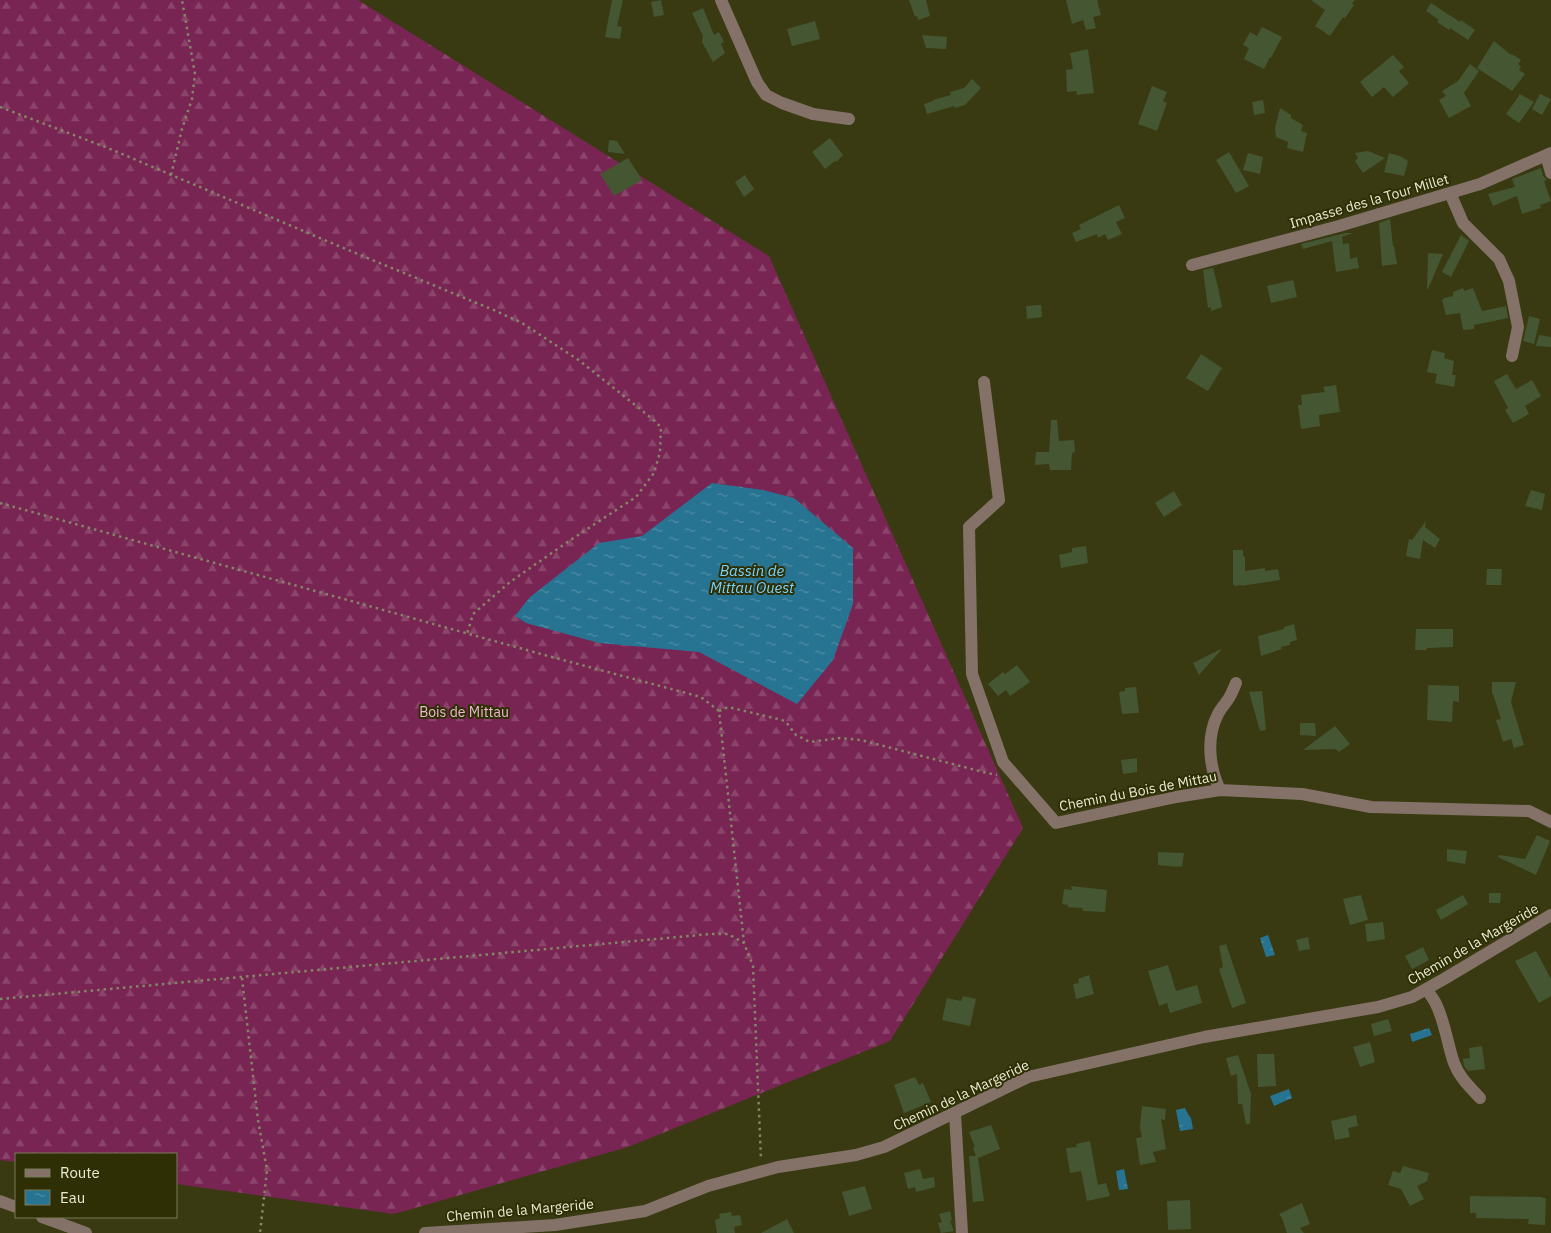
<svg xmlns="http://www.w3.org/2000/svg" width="1551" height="1233" viewBox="0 0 1551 1233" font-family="'IBM Plex Sans',sans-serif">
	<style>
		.forest { fill: url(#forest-firs) }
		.water { fill: url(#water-ripples) }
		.building { fill: #455633 }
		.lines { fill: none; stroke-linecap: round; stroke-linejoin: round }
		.path { stroke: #858665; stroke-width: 2.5; stroke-dasharray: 2.5 4; stroke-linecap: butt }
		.minor { stroke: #847268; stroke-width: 12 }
		.labels { text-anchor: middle; stroke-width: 4; stroke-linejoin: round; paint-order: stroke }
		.street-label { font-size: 14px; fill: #e9ead3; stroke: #2f2f05 }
		.park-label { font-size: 14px; fill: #efb9d2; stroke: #2f2f05 }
		.water-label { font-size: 15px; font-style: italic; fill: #78d3fe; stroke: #2f2f05 }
	</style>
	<defs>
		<pattern id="forest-firs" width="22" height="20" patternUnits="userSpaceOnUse" patternTransform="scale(1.25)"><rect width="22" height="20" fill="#782553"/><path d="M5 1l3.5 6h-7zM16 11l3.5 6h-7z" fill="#8b456b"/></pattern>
		<pattern id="water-ripples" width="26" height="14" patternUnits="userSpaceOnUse" patternTransform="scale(1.25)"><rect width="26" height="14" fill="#277392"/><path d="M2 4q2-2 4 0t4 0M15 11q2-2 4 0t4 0" fill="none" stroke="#518ea5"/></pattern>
	</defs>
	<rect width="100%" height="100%" fill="#393a11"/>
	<path class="forest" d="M 0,0 L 358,0 L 769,256 L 1023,828 L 890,1041 L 628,1147 L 394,1214 L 176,1184 L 176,1154 L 16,1154 L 16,1162 L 0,1160 Z"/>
	<path class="water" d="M 712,483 L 763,490 L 794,498 L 853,548 L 853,604 L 833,660 L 797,704 L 699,652 L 599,643 L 526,623 L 515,616 L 530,597 L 599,543 L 642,536 Z
		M 1268,935 L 1275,955 L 1266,957 L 1260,938 Z
		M 1429,1028 L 1432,1035 L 1412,1042 L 1410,1034 Z
		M 1289,1089 L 1292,1098 L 1274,1106 L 1270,1096 Z
		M 1185,1108 L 1189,1116 L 1191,1118 L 1193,1129 L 1180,1131 L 1176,1110 Z
		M 1124,1169 L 1128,1189 L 1119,1190 L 1116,1171 Z"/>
	<path class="building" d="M 612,0 L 623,0 L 617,26 L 622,27 L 620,39 L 605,37 Z
		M 661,0 L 664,15 L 654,17 L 651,2 Z
		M 909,0 L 926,0 L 930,16 L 918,20 L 917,16 L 915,17 Z
		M 1066,0 L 1097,0 L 1101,15 L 1093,17 L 1096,28 L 1086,30 L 1083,20 L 1072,24 Z
		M 1311,0 L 1355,0 L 1352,4 L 1354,5 L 1345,18 L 1343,17 L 1330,36 L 1315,26 L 1325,10 Z
		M 1431,3 L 1460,22 L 1461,20 L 1475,30 L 1468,40 L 1450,28 L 1449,30 L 1437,22 L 1439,20 L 1426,11 Z
		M 703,8 L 714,35 L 719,32 L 724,42 L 721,44 L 725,53 L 713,62 L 702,42 L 703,36 L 692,13 Z
		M 815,21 L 820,39 L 792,46 L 787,29 Z
		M 1262,27 L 1282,37 L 1271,58 L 1270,57 L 1264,69 L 1244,59 L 1249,48 L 1243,45 L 1250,32 L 1257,36 Z
		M 922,35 L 947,37 L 946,49 L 926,48 Z
		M 1494,41 L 1511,55 L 1512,54 L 1521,60 L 1518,64 L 1521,67 L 1519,70 L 1525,74 L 1512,91 L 1477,68 Z
		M 1088,49 L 1094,93 L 1077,95 L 1076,91 L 1067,92 L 1066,70 L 1073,69 L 1070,53 Z
		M 1393,55 L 1404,67 L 1399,71 L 1409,83 L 1393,97 L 1384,87 L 1372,97 L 1360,82 Z
		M 1470,64 L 1479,71 L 1464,93 L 1471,106 L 1449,118 L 1439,100 L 1446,96 L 1442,91 L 1458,81 Z
		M 972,79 L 981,88 L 965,105 L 955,108 L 954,106 L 927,114 L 924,104 L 933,101 L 933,100 L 951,95 L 950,92 L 964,88 Z
		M 1152,86 L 1167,92 L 1163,101 L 1167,103 L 1157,131 L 1138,124 Z
		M 1520,94 L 1534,102 L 1519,123 L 1506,114 Z
		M 1540,94 L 1551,99 L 1542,115 L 1532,109 Z
		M 1263,100 L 1265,113 L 1254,115 L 1252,102 Z
		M 1280,108 L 1291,115 L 1291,118 L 1303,125 L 1301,131 L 1307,133 L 1303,152 L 1287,148 L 1288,142 L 1276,137 L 1275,128 Z
		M 830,138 L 843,155 L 836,162 L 835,161 L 825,169 L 812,152 Z
		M 609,140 L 617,141 L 625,154 L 608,152 Z
		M 1368,151 L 1385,158 L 1363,173 L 1355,161 L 1358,158 L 1355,153 Z
		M 1229,152 L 1249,186 L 1236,193 L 1216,160 Z
		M 1248,153 L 1263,157 L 1260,174 L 1243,170 Z
		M 1389,153 L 1400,156 L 1408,161 L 1404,176 L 1384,172 Z
		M 628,158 L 642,180 L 614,196 L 600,174 Z
		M 1541,168 L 1543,176 L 1547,180 L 1544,181 L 1551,201 L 1540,205 L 1541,208 L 1522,214 L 1517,196 L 1493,206 L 1488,194 L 1515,187 L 1512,179 Z
		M 745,175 L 754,189 L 744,197 L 735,182 Z
		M 1119,205 L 1125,218 L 1116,222 L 1122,234 L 1108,240 L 1105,234 L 1098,238 L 1097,234 L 1076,242 L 1072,233 L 1081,229 L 1079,225 Z
		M 1390,219 L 1393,246 L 1394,246 L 1397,264 L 1382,266 L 1379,223 Z
		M 1345,233 L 1353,233 L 1342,237 L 1343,244 L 1349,243 L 1350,259 L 1357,257 L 1359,268 L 1336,272 L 1332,241 L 1303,249 L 1301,244 Z
		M 1461,235 L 1469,241 L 1451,277 L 1442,272 Z
		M 1428,253 L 1443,254 L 1428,289 L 1427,289 Z
		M 1213,268 L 1217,283 L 1222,307 L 1211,311 L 1211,307 L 1208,308 L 1203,270 Z
		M 1293,280 L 1297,297 L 1271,303 L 1267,286 Z
		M 1463,288 L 1464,291 L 1473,288 L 1482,311 L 1506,306 L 1508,318 L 1474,325 L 1474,329 L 1463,330 L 1460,313 L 1446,315 L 1442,300 L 1444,298 L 1453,296 L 1453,292 Z
		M 1041,305 L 1042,317 L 1027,319 L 1026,306 Z
		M 1529,316 L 1540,319 L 1534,344 L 1523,341 Z
		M 1539,335 L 1551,337 L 1551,347 L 1536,346 Z
		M 1432,350 L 1445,353 L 1444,358 L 1454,361 L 1452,375 L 1456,375 L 1454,387 L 1435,383 L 1437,374 L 1427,372 Z
		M 1201,354 L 1222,368 L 1208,391 L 1186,378 Z
		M 1507,374 L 1516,389 L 1532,380 L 1541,396 L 1525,406 L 1529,414 L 1513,423 L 1505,410 L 1508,408 L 1494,381 Z
		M 1336,385 L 1340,412 L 1319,415 L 1320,426 L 1301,429 L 1298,405 L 1302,405 L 1301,395 L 1325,392 L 1323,387 Z
		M 1051,420 L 1057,420 L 1059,441 L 1074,440 L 1075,452 L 1072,453 L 1071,470 L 1050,470 L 1049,464 L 1035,465 L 1036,452 L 1049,452 Z
		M 1531,490 L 1545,494 L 1542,510 L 1525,506 Z
		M 1174,491 L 1182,505 L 1164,517 L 1155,503 Z
		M 1426,521 L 1425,527 L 1440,539 L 1435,548 L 1423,540 L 1420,559 L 1406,556 L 1409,539 L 1412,540 Z
		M 1086,546 L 1088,563 L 1061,568 L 1059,555 L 1072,552 L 1072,548 Z
		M 1233,550 L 1243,550 L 1243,556 L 1245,557 L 1245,571 L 1265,568 L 1265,571 L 1278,569 L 1280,580 L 1241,586 L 1241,585 L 1235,586 L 1233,584 Z
		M 1487,569 L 1502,569 L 1501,585 L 1486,585 Z
		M 1294,624 L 1297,640 L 1290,642 L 1290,645 L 1281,647 L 1282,649 L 1261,656 L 1258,636 L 1284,629 L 1284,627 Z
		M 1416,629 L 1453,629 L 1453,647 L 1427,648 L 1426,650 L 1415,650 Z
		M 1221,649 L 1221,650 L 1199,675 L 1193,663 Z
		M 1017,665 L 1030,682 L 1010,696 L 1006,690 L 998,696 L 988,684 L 1003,672 L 1005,674 Z
		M 1492,682 L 1516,682 L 1511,702 L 1524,745 L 1514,748 L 1511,739 L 1503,742 L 1496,720 L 1501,719 L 1493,694 L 1492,694 Z
		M 1428,685 L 1459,686 L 1459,702 L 1453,701 L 1452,722 L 1427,720 Z
		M 1136,687 L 1139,713 L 1122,714 L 1119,692 L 1125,691 L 1125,688 Z
		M 1262,691 L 1266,730 L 1260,731 L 1249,692 Z
		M 1300,723 L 1315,723 L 1316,736 L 1300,735 Z
		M 1335,726 L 1350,744 L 1339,752 L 1335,749 L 1303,750 Z
		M 1137,758 L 1137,772 L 1123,774 L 1121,760 Z
		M 1537,835 L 1550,841 L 1536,875 L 1498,857 L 1499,855 L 1525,859 Z
		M 1447,849 L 1467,851 L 1465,864 L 1447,861 Z
		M 1158,852 L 1184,853 L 1182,867 L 1178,866 L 1178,867 L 1158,865 Z
		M 1071,886 L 1107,890 L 1105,912 L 1083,911 L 1082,908 L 1068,907 L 1068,905 L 1062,904 L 1064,889 L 1072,890 Z
		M 1489,893 L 1501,893 L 1500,903 L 1489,903 Z
		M 1361,895 L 1368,920 L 1350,925 L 1343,899 Z
		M 1463,895 L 1468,904 L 1441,920 L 1436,910 Z
		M 1383,922 L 1385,939 L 1367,942 L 1365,924 Z
		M 1308,937 L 1310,949 L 1299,951 L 1296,940 Z
		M 1226,944 L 1246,1003 L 1232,1008 L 1219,969 L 1223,967 L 1219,946 Z
		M 1423,947 L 1429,960 L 1412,969 L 1405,956 Z
		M 1536,951 L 1551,979 L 1551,996 L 1539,1003 L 1515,961 Z
		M 1168,965 L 1176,991 L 1197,985 L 1202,1003 L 1170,1013 L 1167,1003 L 1159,1006 L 1148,971 Z
		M 1089,975 L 1094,994 L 1076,999 L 1073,984 L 1079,983 L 1078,979 Z
		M 963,996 L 976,999 L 970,1026 L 942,1020 L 947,998 L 961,1001 Z
		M 1388,1019 L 1392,1031 L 1374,1036 L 1371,1024 Z
		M 1370,1042 L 1375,1062 L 1360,1067 L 1353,1047 Z
		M 1482,1046 L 1485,1069 L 1468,1071 L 1464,1066 L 1463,1059 L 1470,1058 L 1469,1048 Z
		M 1257,1054 L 1274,1054 L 1276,1086 L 1258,1087 Z
		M 1238,1055 L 1251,1094 L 1250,1124 L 1246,1124 L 1242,1104 L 1238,1104 L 1237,1074 L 1231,1076 L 1226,1058 Z
		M 915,1077 L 919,1085 L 923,1083 L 931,1102 L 904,1113 L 894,1085 Z
		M 1142,1106 L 1166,1109 L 1165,1120 L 1161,1119 L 1166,1149 L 1153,1152 L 1156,1162 L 1140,1165 L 1136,1138 L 1142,1137 L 1140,1128 Z
		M 1356,1115 L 1358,1126 L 1348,1128 L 1350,1137 L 1335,1140 L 1331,1121 Z
		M 991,1125 L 1000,1149 L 978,1158 L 984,1201 L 973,1202 L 969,1156 L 976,1156 L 973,1148 L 975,1147 L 969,1132 Z
		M 1090,1141 L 1098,1185 L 1106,1183 L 1110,1196 L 1087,1201 L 1081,1171 L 1070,1173 L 1066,1148 L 1077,1147 L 1076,1144 Z
		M 1403,1166 L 1429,1173 L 1427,1181 L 1417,1186 L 1424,1199 L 1410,1206 L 1401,1189 L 1388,1185 L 1393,1171 L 1400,1173 Z
		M 920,1169 L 923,1179 L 934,1177 L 935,1187 L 916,1192 L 915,1187 L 908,1189 L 904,1173 Z
		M 865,1186 L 872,1209 L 849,1216 L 842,1192 Z
		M 1470,1196 L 1542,1197 L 1542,1198 L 1546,1198 L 1545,1225 L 1528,1224 L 1529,1219 L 1476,1218 L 1476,1213 L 1470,1213 Z
		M 1190,1200 L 1191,1229 L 1168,1230 L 1167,1201 Z
		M 1302,1203 L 1310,1224 L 1300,1228 L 1304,1233 L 1287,1233 L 1282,1218 L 1279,1214 Z
		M 950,1211 L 952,1220 L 950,1221 L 954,1231 L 941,1233 L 938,1223 L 942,1222 L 939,1214 Z
		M 731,1212 L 732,1216 L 740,1215 L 742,1225 L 734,1227 L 735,1233 L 717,1233 L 715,1220 L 720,1218 L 719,1214 Z
		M 787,1219 L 794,1233 L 761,1233 Z"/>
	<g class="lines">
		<path class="path" d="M 0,107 L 108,148 L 341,247 L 496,311 L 522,323 L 580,361 L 650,417 L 661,427 L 660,452 L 654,473 L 636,497 L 569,541 L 510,582 L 473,614 L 467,634
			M 171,175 L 182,129 L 192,99 L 195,74 L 182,0
			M 0,503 L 548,656 L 701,697 L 719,711 L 744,943
			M 719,711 L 728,707 L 782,720 L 786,722 L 796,735 L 810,742 L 840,738 L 861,740 L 983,772 L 997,775
			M 242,978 L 258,1120 L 267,1170 L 260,1233
			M 0,999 L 711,934 L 728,934 L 744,943 L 753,966 L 761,1160"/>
		<path class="minor" d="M 721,0 L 757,82 L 766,95 L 782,103 L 813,114 L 849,119
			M 1546,155 L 1551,173
			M 1450,193 L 1463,223 L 1499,259 L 1509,281 L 1518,327 L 1512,356
			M 1192,265 L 1339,226 L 1480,184 L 1551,153
			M 984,382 L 999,500 L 969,527 L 972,674 L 1003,762 L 1056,823 L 1176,797 L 1220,790 L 1302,794 L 1371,807 L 1529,811 L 1551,822
			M 1220,790 C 1209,767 1206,737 1218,714 C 1221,708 1226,703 1229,698 C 1232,693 1234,688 1236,683
			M 1426,989 C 1429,993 1433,998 1435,1002 C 1445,1021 1447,1043 1454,1063 C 1459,1077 1470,1087 1480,1098
			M 955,1114 L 962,1233
			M 0,1201 L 16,1207
			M 42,1217 L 86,1233
			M 425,1233 L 555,1225 L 645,1211 L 708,1186 L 778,1167 L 856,1155 L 884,1147 L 1028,1077 L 1204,1037 L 1378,1007 L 1412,997 L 1444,979 L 1551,915"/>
	</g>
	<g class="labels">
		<g class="street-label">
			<text transform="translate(1369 201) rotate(-16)" y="5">Impasse des la Tour Millet</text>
			<text transform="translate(1138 791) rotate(-11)" y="5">Chemin du Bois de Mittau</text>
			<text transform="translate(1473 944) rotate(-30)" y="5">Chemin de la Margeride</text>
			<text transform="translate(961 1095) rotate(-25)" y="5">Chemin de la Margeride</text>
			<text transform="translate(520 1210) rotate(-5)" y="5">Chemin de la Margeride</text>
		</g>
		<g class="park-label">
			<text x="464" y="717">Bois de Mittau</text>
		</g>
		<g class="water-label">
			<text x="752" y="576">Bassin de<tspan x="752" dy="17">Mittau Ouest</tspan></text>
		</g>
	</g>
	<rect x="15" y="1153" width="162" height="65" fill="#2f2f05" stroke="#797a57"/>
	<rect x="25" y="1169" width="25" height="8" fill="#847268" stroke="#797a57"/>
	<text x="60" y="1178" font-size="15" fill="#e9ead3">Route</text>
	<rect x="25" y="1190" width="25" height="15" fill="url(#water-ripples)" stroke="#797a57"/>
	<text x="60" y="1203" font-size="15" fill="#e9ead3">Eau</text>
</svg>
